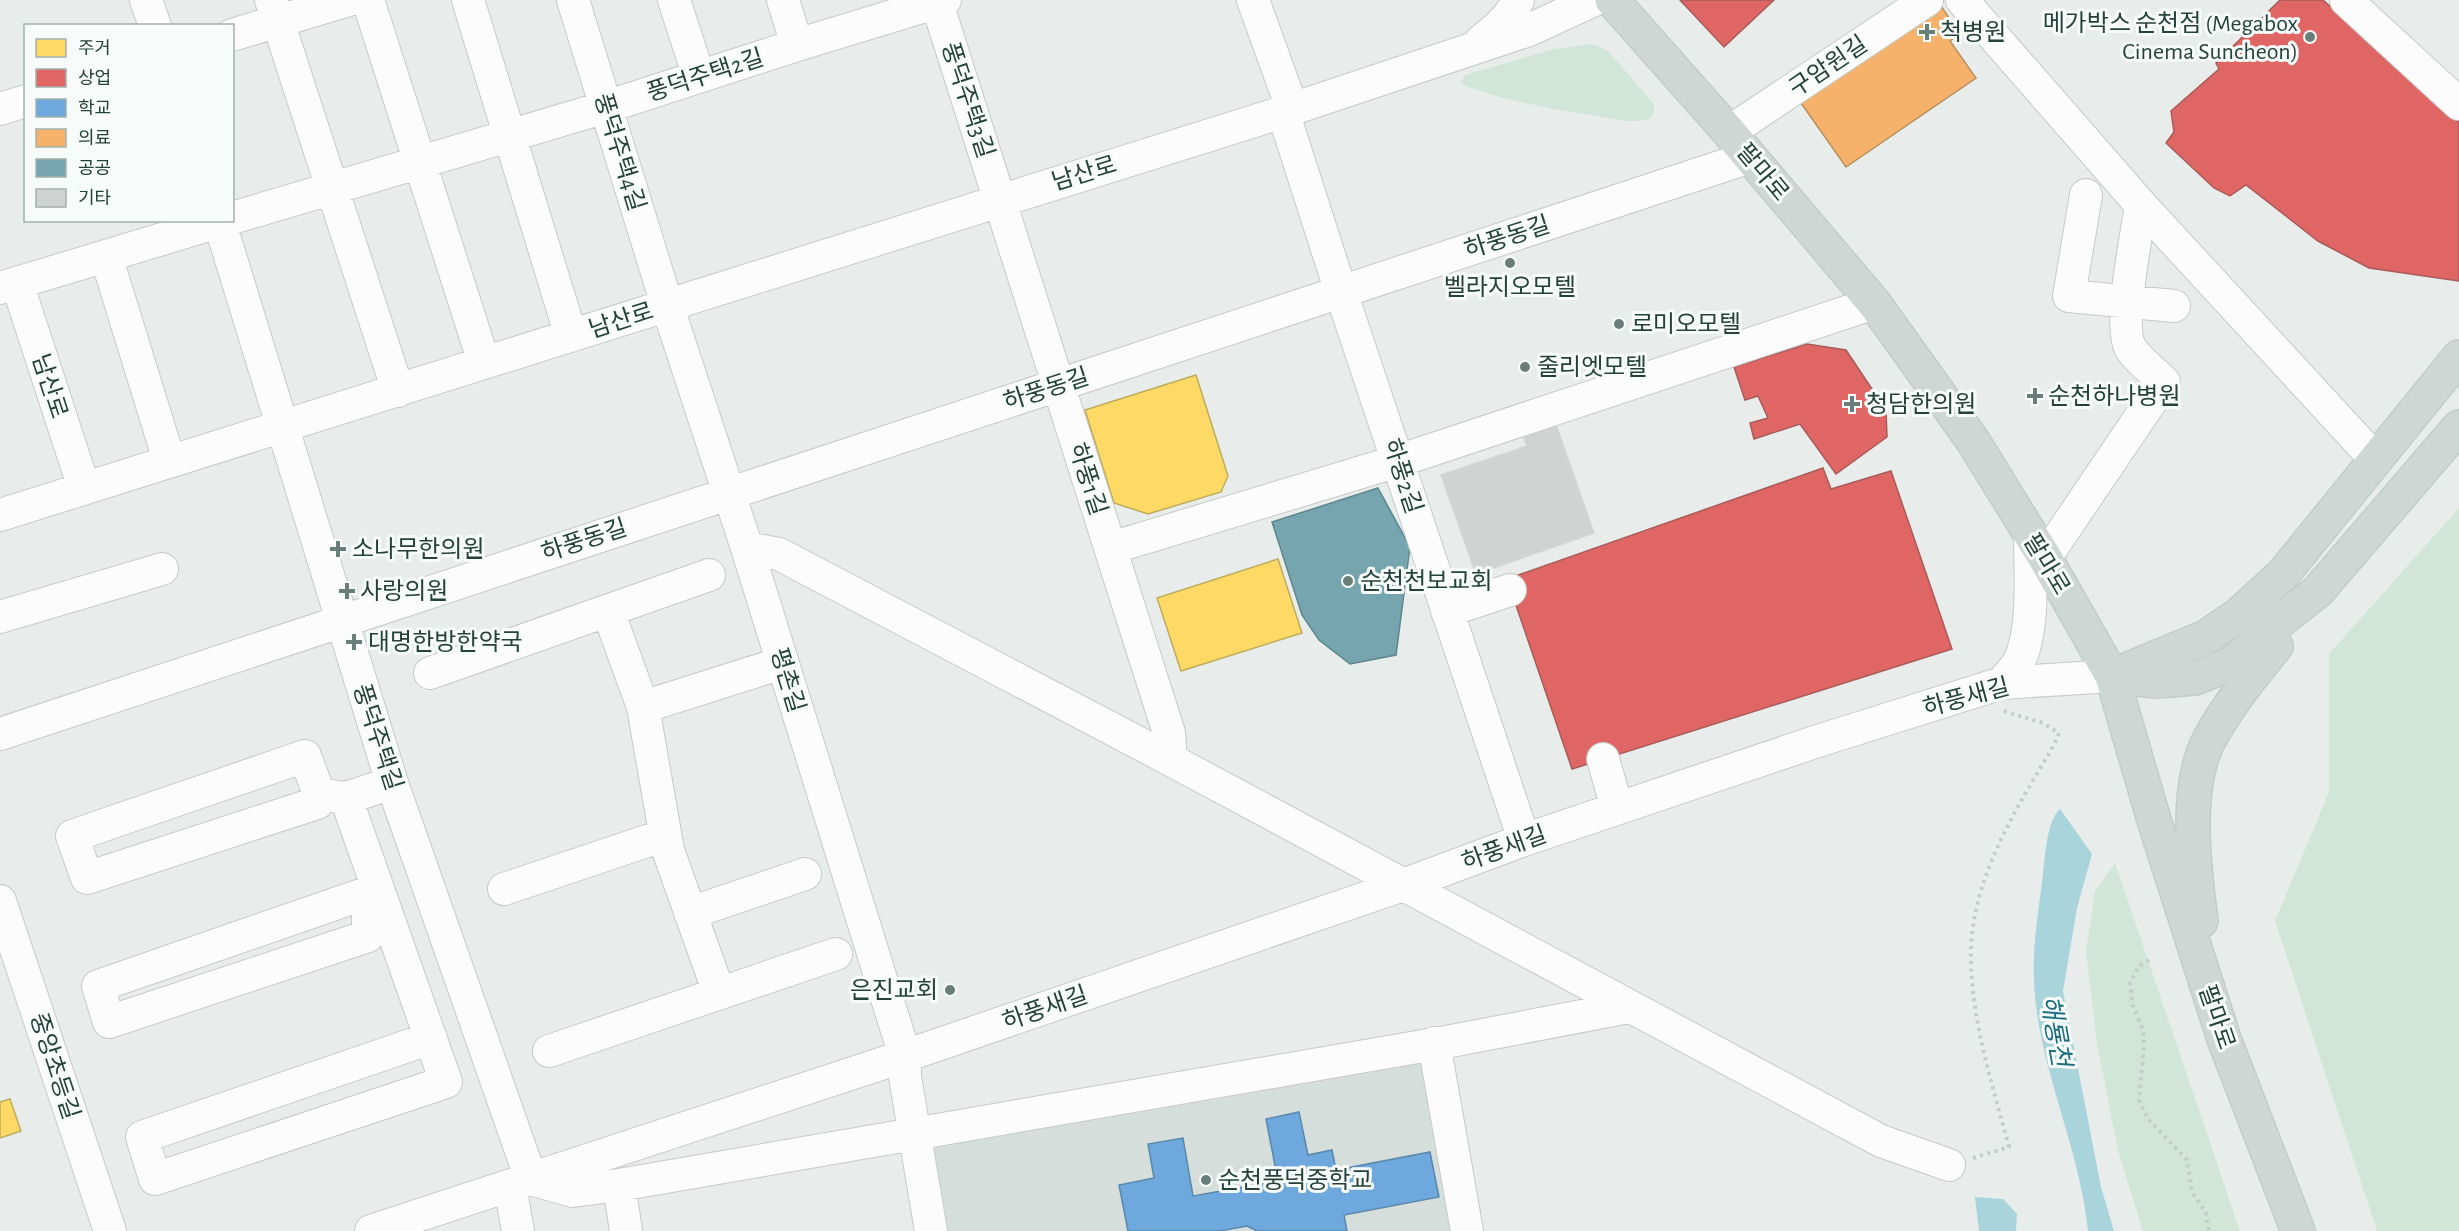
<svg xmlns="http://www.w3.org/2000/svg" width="2459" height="1231" viewBox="0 0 2459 1231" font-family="'Alegreya Sans','Noto Sans KR',sans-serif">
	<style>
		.built { fill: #d6dedb }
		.green { fill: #d1e6d8 }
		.water { fill: #a9d4db }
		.homes { fill: #ffd966; stroke: #bdac59; stroke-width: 1.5 }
		.shops { fill: #e06666; stroke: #a85b59; stroke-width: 1.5 }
		.schools { fill: #6fa8dc; stroke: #5889ab; stroke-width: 1.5 }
		.health { fill: #f6b26b; stroke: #b7905c; stroke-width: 1.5 }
		.public { fill: #76a5af; stroke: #5d878c; stroke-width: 1.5 }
		.building { fill: #cfd4d2; stroke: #d1d6d4; stroke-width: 1.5 }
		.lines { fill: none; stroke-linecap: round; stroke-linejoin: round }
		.minor-casing { stroke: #c5cac8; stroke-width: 34 }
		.major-casing { stroke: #c3ccc9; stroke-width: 36 }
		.path { stroke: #c3ccca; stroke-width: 4; stroke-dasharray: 3 4.5; stroke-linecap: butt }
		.minor { stroke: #fcfcfc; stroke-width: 32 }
		.major { stroke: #cfd7d5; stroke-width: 33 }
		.poi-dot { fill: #697e78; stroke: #f7fbf9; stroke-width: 2 }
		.labels { text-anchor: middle; stroke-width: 6; stroke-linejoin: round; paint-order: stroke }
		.poi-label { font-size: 24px; fill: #24423a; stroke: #f7fbf9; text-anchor: start }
		.street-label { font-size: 24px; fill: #24423a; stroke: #f7fbf9 }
		.water-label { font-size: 26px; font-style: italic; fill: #1c6f80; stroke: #f7fbf9 }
	</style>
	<rect width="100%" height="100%" fill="#e8edeb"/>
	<path class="built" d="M 1446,1042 L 1482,1231 L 948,1231 L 931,1130 Z"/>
	<path class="green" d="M 1592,44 L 1608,51 L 1653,103 C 1659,122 1642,121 1628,121 C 1572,112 1516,105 1463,85 L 1461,82 L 1465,75 L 1554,49 Z
		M 2459,508 L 2459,1231 L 2377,1231 L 2275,921 L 2329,792 L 2329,654 Z
		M 2115,863 L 2240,1231 L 2143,1231 L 2118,1151 L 2097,1043 L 2086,951 L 2095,891 Z"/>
	<path class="water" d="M 2060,809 L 2092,854 L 2077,908 L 2063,991 L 2101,1187 L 2114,1231 L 2088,1231 C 2080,1147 2038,1068 2034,982 C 2032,945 2039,910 2043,874 C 2045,856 2047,820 2060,809 Z
		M 1975,1197 L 2003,1199 L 2017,1214 L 2016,1231 L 1979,1231 Z"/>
	<path class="homes" d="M 1196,375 L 1228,476 L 1221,492 L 1148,514 L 1114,503 L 1085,410 Z
		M 1278,559 L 1302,633 L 1181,671 L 1157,598 Z
		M 10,1099 L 21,1131 L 0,1138 L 0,1102 Z"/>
	<path class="shops" d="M 1680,0 L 1774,0 L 1724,47 Z
		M 2280,0 L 2323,0 L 2459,122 L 2459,281 L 2369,268 L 2318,241 L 2246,185 L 2230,196 L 2214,188 L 2166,143 L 2174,132 L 2171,111 L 2219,69 L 2216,63 Z
		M 1807,344 L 1846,350 L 1886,410 L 1887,437 L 1836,474 L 1800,424 L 1754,439 L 1750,423 L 1768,418 L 1758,396 L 1745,400 L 1734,367 Z
		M 1823,468 L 1831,489 L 1891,471 L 1952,649 L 1572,769 L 1507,579 Z"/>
	<path class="schools" d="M 1299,1112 L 1308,1155 L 1332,1150 L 1336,1170 L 1430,1152 L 1439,1197 L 1344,1215 L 1347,1231 L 1257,1231 L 1247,1226 L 1220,1231 L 1128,1231 L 1119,1185 L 1154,1178 L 1148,1144 L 1183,1138 L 1193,1196 L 1278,1181 L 1266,1119 Z"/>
	<path class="health" d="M 1937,0 L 1960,34 L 1950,41 L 1976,78 L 1846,167 L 1796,96 Z"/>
	<path class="public" d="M 1378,488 L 1410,547 L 1396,655 L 1350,664 L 1319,640 L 1302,615 L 1272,522 Z"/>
	<path class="building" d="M 1556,425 L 1594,533 L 1476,574 L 1441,475 L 1527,446 L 1523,436 Z"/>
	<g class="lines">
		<g class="minor-casing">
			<path id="minor" d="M 146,0 L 155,26
				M 271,0 L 398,391
				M 368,0 L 484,363
				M 468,0 L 571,336
				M 573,0 L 667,305 L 747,548 L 905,1056 L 905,1077 L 931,1231
				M 674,0 L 699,77
				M 783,0 L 797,45
				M 936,0 L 1169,733 L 1171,760
				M 1253,0 L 1292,108
				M 1962,0 L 2141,205 L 2376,460
				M 2346,0 L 2459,104
				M 232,35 L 349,0
				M 1481,41 C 1496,29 1510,18 1518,0
				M 0,109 L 26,101
				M 1283,112 L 1341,292 L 1524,840
				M 1729,132 L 1927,0
				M 2086,195 L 2069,296 L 2174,306
				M 232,218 L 606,107 L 797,45 L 945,0
				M 219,220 L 392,783 L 531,1179
				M 106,256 L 169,460
				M 17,283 L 84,488
				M 0,288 L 225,220
				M 0,515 L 1283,112 L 1529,30 L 1594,0
				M 747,548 L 779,554 L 1171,760 L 1881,1141 L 1949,1165
				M 1111,548 L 1398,461 L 1874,303
				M 2045,558 L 2164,382 C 2154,372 2139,361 2131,349 C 2117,327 2137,234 2141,205
				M 608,611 L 643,707 L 668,850 L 719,993
				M 1447,611 L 1510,590
				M 0,617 L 162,569
				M 430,673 L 709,575
				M 2002,683 C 2007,676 2016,668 2019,661 C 2035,630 2030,568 2030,534
				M 643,707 L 782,663
				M 0,734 L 1750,157
				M 1603,759 L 1617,808
				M 392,783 L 346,798 L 446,1082 L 155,1179 L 142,1137 L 431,1038
				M 319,794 L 317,803 L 87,878 L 72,836 L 305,756 L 319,794 L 346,798
				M 378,889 L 368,913 L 368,936 L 109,1022 L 98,986 Z
				M 504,889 L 665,835
				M 0,901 L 110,1231
				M 690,913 L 805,874
				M 1434,1043 L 1467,1231
				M 549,1051 L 836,954
				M 531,1179 L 573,1191 L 619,1185 L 1446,1042 L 1629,1007
				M 619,1185 L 626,1231
				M 510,1186 L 518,1231
				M 371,1231 L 905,1056 L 1403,885 L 1524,840 L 1818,741 L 2002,683 L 2112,676"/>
		</g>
		<g class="major-casing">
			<path id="major" d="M 1612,0 L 1729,132 L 1874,303 L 1973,441 L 2045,558 L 2112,676 L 2154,820 L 2224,1039 L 2298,1231
				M 2112,676 L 2206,637 L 2237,616 L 2283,574 L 2459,357
				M 2117,677 L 2157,681 L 2195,678 L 2233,663 L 2270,629 L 2318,591 L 2459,427
				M 2201,921 C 2194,869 2184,788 2209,740 C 2227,706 2252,676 2276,646"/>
		</g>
		<path class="path" d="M 2149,960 L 2139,966 L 2130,983 L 2133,1006 L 2143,1030 L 2144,1045 L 2139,1100 L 2148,1119 L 2187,1160 L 2192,1192 L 2206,1213 L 2209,1231
			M 1973,1158 L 2009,1147 C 1993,1087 1973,1026 1971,964 C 1968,883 2015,811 2054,745 L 2059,733 L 2043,723 L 2004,711"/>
		<use href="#minor" class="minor"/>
		<use href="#major" class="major"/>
	</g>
	<g class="poi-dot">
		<path d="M1924 23h6v6h6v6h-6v6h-6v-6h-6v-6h6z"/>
		<circle cx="2310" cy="37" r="6"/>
		<circle cx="1510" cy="263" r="6"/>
		<circle cx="1619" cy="324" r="6"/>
		<circle cx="1525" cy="367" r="6"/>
		<path d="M2032 387h6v6h6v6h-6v6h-6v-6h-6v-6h6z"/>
		<path d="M1849 395h6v6h6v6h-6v6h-6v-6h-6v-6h6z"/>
		<path d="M335 540h6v6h6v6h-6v6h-6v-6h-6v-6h6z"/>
		<circle cx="1348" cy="581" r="6"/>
		<path d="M344 582h6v6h6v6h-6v6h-6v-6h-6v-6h6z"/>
		<path d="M351 633h6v6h6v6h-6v6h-6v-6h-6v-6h6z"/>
		<circle cx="950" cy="990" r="6"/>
		<circle cx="1206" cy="1180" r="6"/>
	</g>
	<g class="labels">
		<g class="poi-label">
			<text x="2298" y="31" text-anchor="end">메가박스 순천점 (Megabox<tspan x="2298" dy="28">Cinema Suncheon)</tspan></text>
			<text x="1940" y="40">척병원</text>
			<text x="1510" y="295" text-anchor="middle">벨라지오모텔</text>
			<text x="1631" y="332">로미오모텔</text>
			<text x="1537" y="375">줄리엣모텔</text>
			<text x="2048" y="404">순천하나병원</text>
			<text x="1866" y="412">청담한의원</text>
			<text x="352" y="557">소나무한의원</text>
			<text x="1360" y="589">순천천보교회</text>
			<text x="360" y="599">사랑의원</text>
			<text x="368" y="650">대명한방한약국</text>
			<text x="938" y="998" text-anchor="end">은진교회</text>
			<text x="1218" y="1188">순천풍덕중학교</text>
		</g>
		<g class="street-label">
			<text transform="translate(1828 66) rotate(-34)" y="8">구암원길</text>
			<text transform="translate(705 75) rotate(-18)" y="8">풍덕주택2길</text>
			<text transform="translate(968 100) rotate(72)" y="8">풍덕주택3길</text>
			<text transform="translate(620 152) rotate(73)" y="8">풍덕주택4길</text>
			<text transform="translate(1763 172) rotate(50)" y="8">팔마로</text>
			<text transform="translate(1084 173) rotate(-17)" y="8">남산로</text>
			<text transform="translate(1507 237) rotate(-18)" y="8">하풍동길</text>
			<text transform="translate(621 320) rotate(-18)" y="8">남산로</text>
			<text transform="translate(50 386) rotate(72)" y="8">남산로</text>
			<text transform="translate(1046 389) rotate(-18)" y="8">하풍동길</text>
			<text transform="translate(1403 476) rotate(72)" y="8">하풍2길</text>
			<text transform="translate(1088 479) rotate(72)" y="8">하풍1길</text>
			<text transform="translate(584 540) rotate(-18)" y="8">하풍동길</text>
			<text transform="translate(2047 564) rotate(59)" y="8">팔마로</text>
			<text transform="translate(788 680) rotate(73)" y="8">평촌길</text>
			<text transform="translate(1966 697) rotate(-15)" y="8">하풍새길</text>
			<text transform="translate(378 737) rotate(72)" y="8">풍덕주택길</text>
			<text transform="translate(1504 848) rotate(-20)" y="8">하풍새길</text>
			<text transform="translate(1045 1008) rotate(-19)" y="8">하풍새길</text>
			<text transform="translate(2217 1017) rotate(71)" y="8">팔마로</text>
			<text transform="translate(55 1066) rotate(72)" y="8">중앙초등길</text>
		</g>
		<g class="water-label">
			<text transform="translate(2056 1031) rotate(80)" y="9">해룡천</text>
		</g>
	</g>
	<rect x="24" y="24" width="210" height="198" fill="#f7fbf9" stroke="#a3b1ad" stroke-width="1.5"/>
	<rect x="36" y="39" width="30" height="18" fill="#ffd966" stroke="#a3b1ad" stroke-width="1.5"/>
	<text x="78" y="54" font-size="18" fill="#24423a">주거</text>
	<rect x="36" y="69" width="30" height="18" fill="#e06666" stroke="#a3b1ad" stroke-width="1.5"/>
	<text x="78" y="84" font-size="18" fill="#24423a">상업</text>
	<rect x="36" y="99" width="30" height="18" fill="#6fa8dc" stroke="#a3b1ad" stroke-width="1.5"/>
	<text x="78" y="114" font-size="18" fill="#24423a">학교</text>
	<rect x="36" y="129" width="30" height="18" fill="#f6b26b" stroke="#a3b1ad" stroke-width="1.5"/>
	<text x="78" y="144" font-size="18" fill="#24423a">의료</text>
	<rect x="36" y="159" width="30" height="18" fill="#76a5af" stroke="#a3b1ad" stroke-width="1.5"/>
	<text x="78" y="174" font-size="18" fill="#24423a">공공</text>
	<rect x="36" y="189" width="30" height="18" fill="#cfd4d2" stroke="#a3b1ad" stroke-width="1.5"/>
	<text x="78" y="204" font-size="18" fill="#24423a">기타</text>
</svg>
